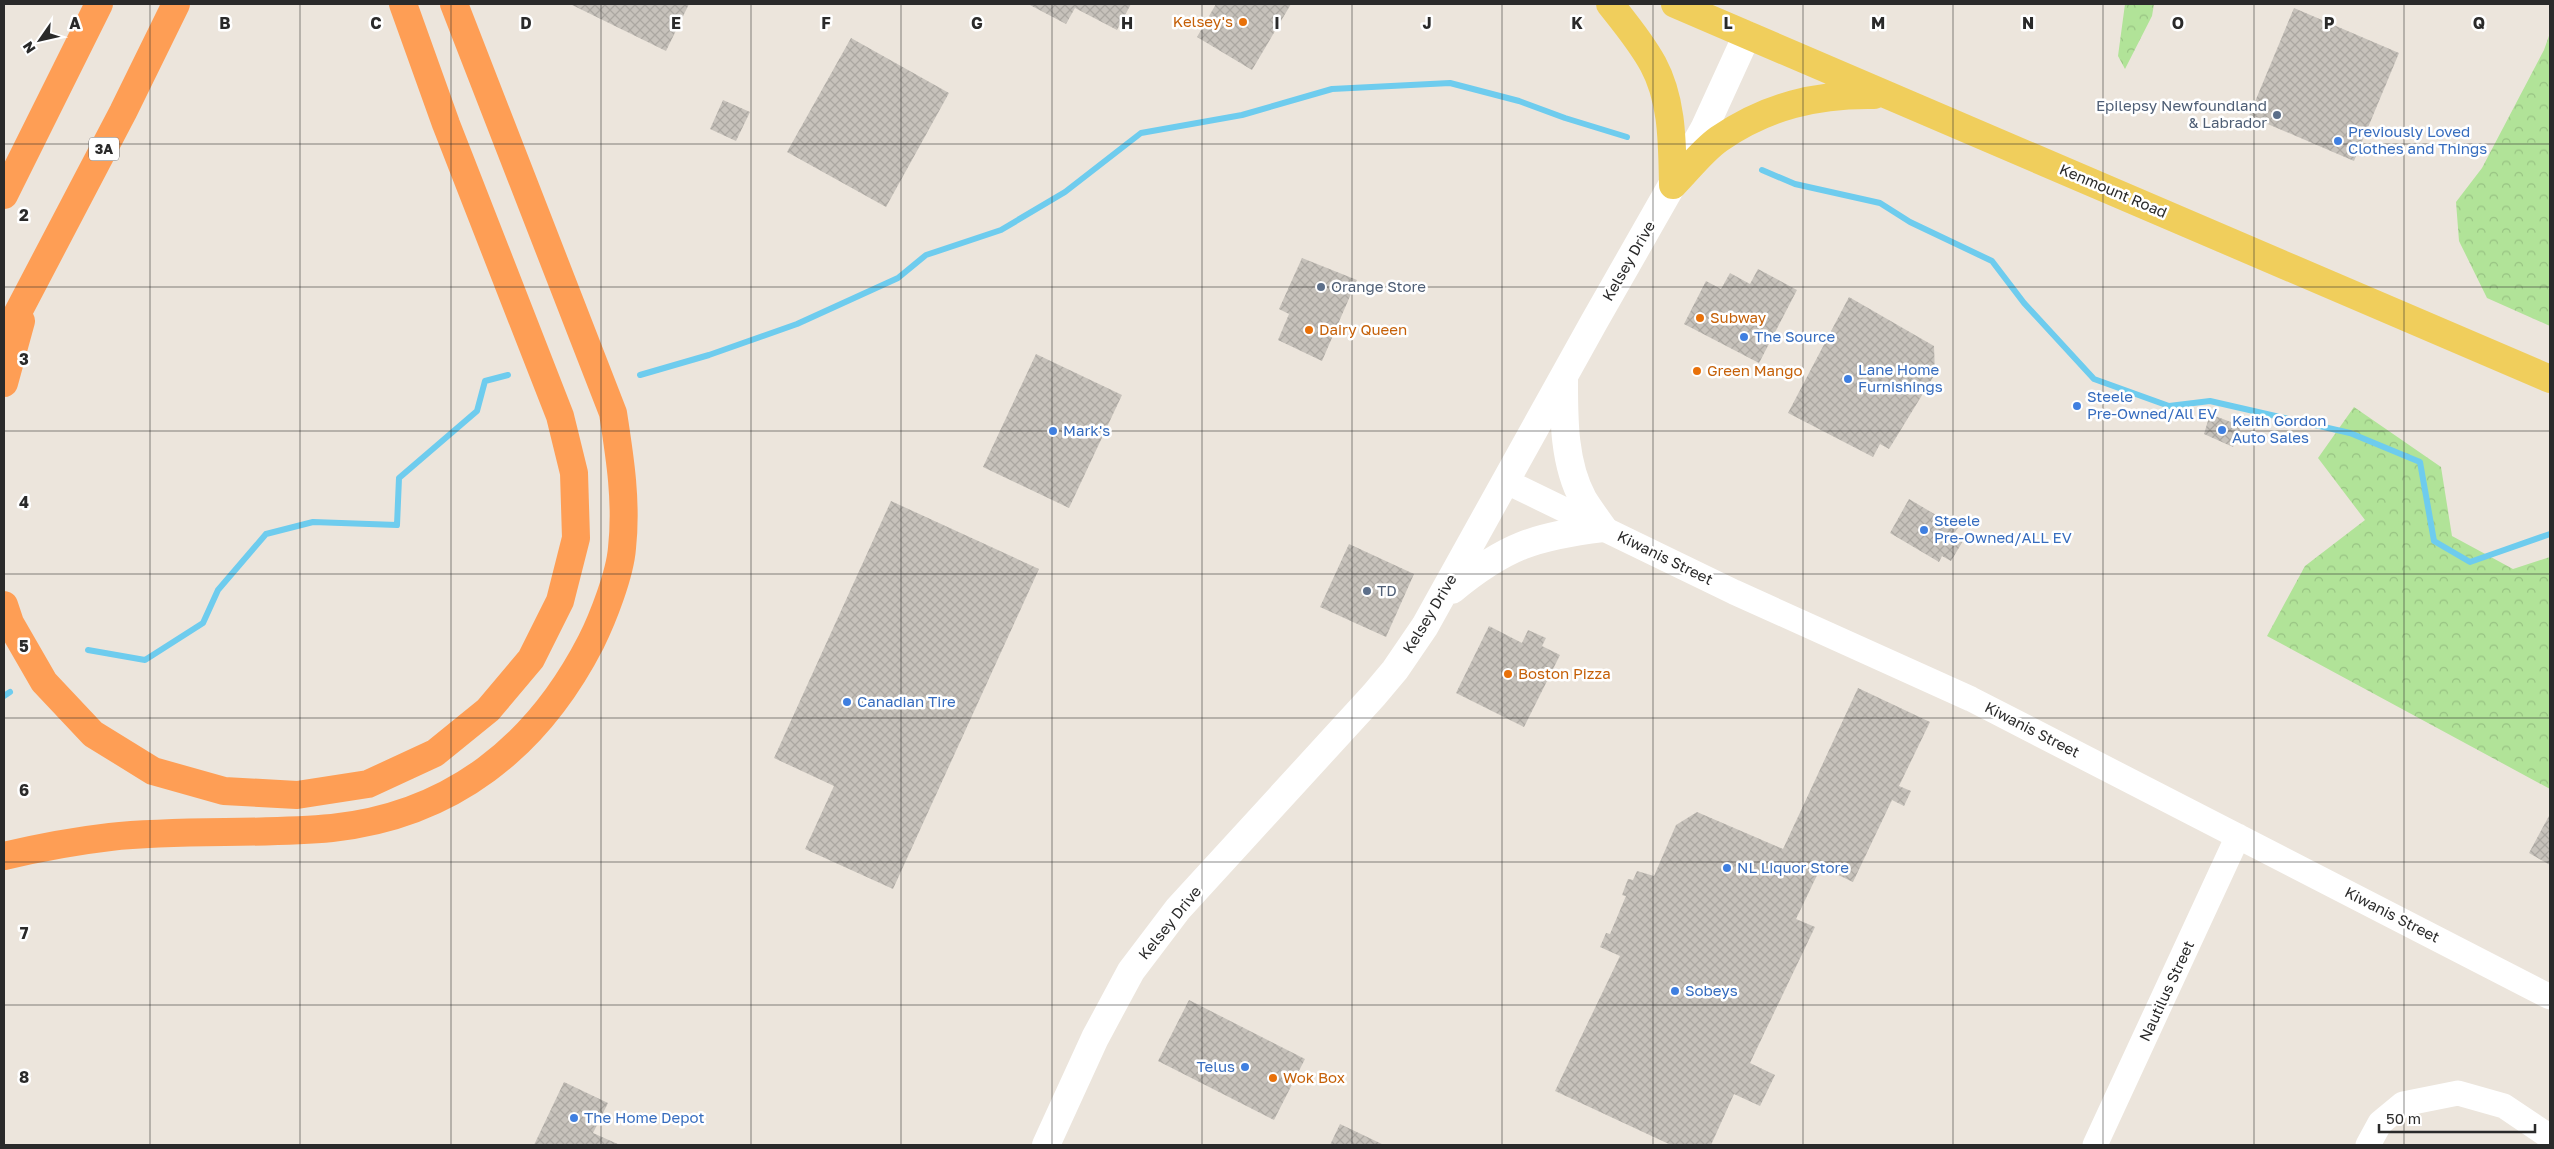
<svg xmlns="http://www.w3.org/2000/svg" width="2554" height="1149" viewBox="0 0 2554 1149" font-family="'Golos Text',sans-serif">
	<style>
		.forest { fill: url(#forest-crowns) }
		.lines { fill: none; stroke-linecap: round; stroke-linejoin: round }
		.stream { stroke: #6eccee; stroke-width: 6 }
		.building { fill: url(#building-cross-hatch) }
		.street { stroke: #fff; stroke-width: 25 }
		.secondary { stroke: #fff; stroke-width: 28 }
		.primary { stroke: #f0ce5c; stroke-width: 28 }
		.highway { stroke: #fe9e55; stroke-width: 28 }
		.grid { fill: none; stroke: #2a2a2a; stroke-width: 1; stroke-opacity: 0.55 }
		.food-dot { fill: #e8710a; stroke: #fff; stroke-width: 2 }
		.service-dot { fill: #5c6f8a; stroke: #fff; stroke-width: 2 }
		.shop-dot { fill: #3f7fe0; stroke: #fff; stroke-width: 2 }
		.labels { text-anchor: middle; stroke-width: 5; stroke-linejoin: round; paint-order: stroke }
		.shield { fill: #fff; stroke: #6a6a6a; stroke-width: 1 }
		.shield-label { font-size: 14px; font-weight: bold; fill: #2a2a2a }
		.food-label { font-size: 15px; fill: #c56008; stroke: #fff; text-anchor: start }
		.service-label { font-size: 15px; fill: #4e5e75; stroke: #fff; text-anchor: start }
		.shop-label { font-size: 15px; fill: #366cbe; stroke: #fff; text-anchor: start }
		.street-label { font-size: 15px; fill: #2a2a2a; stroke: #fff }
		.grid-label { font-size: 16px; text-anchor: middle; font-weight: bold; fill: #2a2a2a; stroke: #fff; stroke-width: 5; stroke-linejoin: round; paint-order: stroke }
	</style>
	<defs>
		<pattern id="forest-crowns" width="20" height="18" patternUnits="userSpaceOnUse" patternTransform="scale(1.25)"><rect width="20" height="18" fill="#b1e398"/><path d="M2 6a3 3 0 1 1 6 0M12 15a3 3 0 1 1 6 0" fill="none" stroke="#98c383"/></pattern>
		<pattern id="building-cross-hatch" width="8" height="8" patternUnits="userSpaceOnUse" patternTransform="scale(1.25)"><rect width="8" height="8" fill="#c7c2bb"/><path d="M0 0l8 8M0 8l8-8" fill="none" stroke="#aba7a1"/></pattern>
	</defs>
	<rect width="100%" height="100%" fill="#ece5dc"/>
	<path class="forest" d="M 2125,4 L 2154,4 L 2152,16 L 2125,69 L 2118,56 Z
		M 2550,33 L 2550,326 L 2487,298 L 2459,241 L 2456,202 L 2482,168 L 2544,50 Z
		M 2354,407 L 2441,467 L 2452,536 L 2513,569 L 2550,557 L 2550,789 L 2267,636 L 2305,566 L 2365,520 L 2318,458 Z"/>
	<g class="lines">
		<path class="stream" d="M 1762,170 L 1795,184 L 1880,203 L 1910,222 L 1992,261 L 2024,303 L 2094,379 L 2169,406 L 2210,401 L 2350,433 L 2420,462 L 2434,541 L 2470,562 L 2550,534
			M 640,375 L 709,355 L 797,324 L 898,278 L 926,255 L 1001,230 L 1065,192 L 1141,133 L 1242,115 L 1332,89 L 1450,83 L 1519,101 L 1565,118 L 1627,137
			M 88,650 L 145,660 L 203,623 L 218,590 L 266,534 L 313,522 L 397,525 L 399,478 L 477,411 L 485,381 L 508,375
			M 4,696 L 10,692"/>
	</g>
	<path class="building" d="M 570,4 L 689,4 L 666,51 Z
		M 1028,4 L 1131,4 L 1117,30 L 1075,8 L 1066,24 Z
		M 1216,4 L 1291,4 L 1252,70 L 1197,37 Z
		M 2294,8 L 2399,53 L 2354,161 L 2249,116 Z
		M 851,38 L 949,93 L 886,207 L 787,152 Z
		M 723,100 L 750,112 L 736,141 L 710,129 Z
		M 1302,258 L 1357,280 L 1322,361 L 1278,340 L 1289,314 L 1279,309 Z
		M 1758,269 L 1797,290 L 1759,363 L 1684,324 L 1706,281 L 1721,289 L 1730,273 L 1750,284 Z
		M 1849,297 L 1934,346 L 1935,374 L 1889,449 L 1880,444 L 1873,457 L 1788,413 Z
		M 1036,354 L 1122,395 L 1069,508 L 983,467 Z
		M 2210,414 L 2241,426 L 2233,447 L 2204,434 Z
		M 1909,499 L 1958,528 L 1953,535 L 1963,541 L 1951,561 L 1942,556 L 1939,562 L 1890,533 Z
		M 891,501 L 1039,569 L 893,889 L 805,849 L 834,786 L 774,758 Z
		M 1349,544 L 1414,574 L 1386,637 L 1320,607 Z
		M 1489,626 L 1522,643 L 1528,630 L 1546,638 L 1542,646 L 1560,655 L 1524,727 L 1456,693 Z
		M 1858,688 L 1930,722 L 1899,786 L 1911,791 L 1904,806 L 1892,800 L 1853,882 L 1821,867 L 1796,919 L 1815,927 L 1750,1063 L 1775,1075 L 1760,1106 L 1734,1094 L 1711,1145 L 1671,1145 L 1555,1091 L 1620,956 L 1600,947 L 1606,933 L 1610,934 L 1626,896 L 1622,895 L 1628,879 L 1633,880 L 1637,871 L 1654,876 L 1676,825 L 1697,812 L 1783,849 Z
		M 2550,814 L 2550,865 L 2529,853 Z
		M 1189,1000 L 1305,1059 L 1274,1120 L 1158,1061 Z
		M 564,1082 L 608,1103 L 593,1133 L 620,1145 L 534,1145 Z
		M 1340,1124 L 1384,1145 L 1330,1145 Z"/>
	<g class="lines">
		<path class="street" d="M 1505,481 L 1734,592 L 1971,699 L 2550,997
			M 2095,1145 L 2238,836
			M 2368,1145 L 2380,1123 L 2403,1104 L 2458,1093 L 2504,1106 L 2550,1137"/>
		<path class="secondary" d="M 1452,590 C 1505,546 1536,536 1603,528 C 1596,518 1589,509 1583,499 C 1563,462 1564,416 1564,376
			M 1046,1145 L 1095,1038 L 1131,971 L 1178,909 L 1374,695 L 1395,670 L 1425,626 L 1594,322 L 1704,129 L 1747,35"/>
		<path class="primary" d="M 1610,4 C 1625,23 1641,42 1653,64 C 1673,101 1672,144 1673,185
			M 1675,4 L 2550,379
			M 1673,185 C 1688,170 1702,151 1719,139 C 1767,106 1817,94 1874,95"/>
		<path class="highway" d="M 4,195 L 99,4
			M 4,339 L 123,112 L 176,4
			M 4,383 L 21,321
			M 4,605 L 10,623 L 44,682 L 93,734 L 153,771 L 224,791 L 297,795 L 368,784 L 435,753 L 488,710 L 531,659 L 560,601 L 576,538 L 574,473 L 560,416 L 446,124 L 403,4
			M 4,856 C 38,848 75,841 110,837 C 184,829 258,835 332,828 C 452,815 537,747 591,642 C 603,618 620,574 622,548 C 627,502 620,458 613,413 L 454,4"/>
	</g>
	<path class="grid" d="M 150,4 L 150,1145M 300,4 L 300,1145M 451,4 L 451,1145M 601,4 L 601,1145M 751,4 L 751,1145M 901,4 L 901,1145M 1052,4 L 1052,1145M 1202,4 L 1202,1145M 1352,4 L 1352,1145M 1502,4 L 1502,1145M 1653,4 L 1653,1145M 1803,4 L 1803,1145M 1953,4 L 1953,1145M 2103,4 L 2103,1145M 2254,4 L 2254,1145M 2404,4 L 2404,1145M 4,144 L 2550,144M 4,287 L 2550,287M 4,431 L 2550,431M 4,574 L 2550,574M 4,718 L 2550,718M 4,862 L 2550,862M 4,1005 L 2550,1005"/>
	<g class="food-dot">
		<circle cx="1243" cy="22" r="5"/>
		<circle cx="1700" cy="318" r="5"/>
		<circle cx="1309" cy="330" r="5"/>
		<circle cx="1697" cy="371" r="5"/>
		<circle cx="1508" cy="674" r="5"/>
		<circle cx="1273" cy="1078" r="5"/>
	</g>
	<g class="service-dot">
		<circle cx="2277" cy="115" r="5"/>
		<circle cx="1321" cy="287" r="5"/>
		<circle cx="1367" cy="591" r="5"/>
	</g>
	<g class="shop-dot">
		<circle cx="2338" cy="141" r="5"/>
		<circle cx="1744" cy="337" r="5"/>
		<circle cx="1848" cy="379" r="5"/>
		<circle cx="2077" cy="406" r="5"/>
		<circle cx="2222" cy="430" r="5"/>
		<circle cx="1053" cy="431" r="5"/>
		<circle cx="1924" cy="530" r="5"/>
		<circle cx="847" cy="702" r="5"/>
		<circle cx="1727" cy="868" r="5"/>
		<circle cx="1675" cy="991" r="5"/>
		<circle cx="1245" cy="1067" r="5"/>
		<circle cx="574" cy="1118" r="5"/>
	</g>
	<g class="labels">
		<rect class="shield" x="89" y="137.5" width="30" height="23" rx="4"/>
		<g class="shield-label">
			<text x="104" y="154">3A</text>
		</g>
		<g class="food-label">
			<text x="1233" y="27" text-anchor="end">Kelsey's</text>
			<text x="1710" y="323">Subway</text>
			<text x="1319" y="335">Dairy Queen</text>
			<text x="1707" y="376">Green Mango</text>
			<text x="1518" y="679">Boston Pizza</text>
			<text x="1283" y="1083">Wok Box</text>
		</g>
		<g class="service-label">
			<text x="2267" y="111" text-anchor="end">Epilepsy Newfoundland<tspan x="2267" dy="17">&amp; Labrador</tspan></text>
			<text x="1331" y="292">Orange Store</text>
			<text x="1377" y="596">TD</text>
		</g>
		<g class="shop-label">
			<text x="2348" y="137">Previously Loved<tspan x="2348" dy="17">Clothes and Things</tspan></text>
			<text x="1754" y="342">The Source</text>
			<text x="1858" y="375">Lane Home<tspan x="1858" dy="17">Furnishings</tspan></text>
			<text x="2087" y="402">Steele<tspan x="2087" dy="17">Pre-Owned/All EV</tspan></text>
			<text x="2232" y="426">Keith Gordon<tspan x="2232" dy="17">Auto Sales</tspan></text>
			<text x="1063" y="436">Mark's</text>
			<text x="1934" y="526">Steele<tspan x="1934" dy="17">Pre-Owned/ALL EV</tspan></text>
			<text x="857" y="707">Canadian Tire</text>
			<text x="1737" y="873">NL Liquor Store</text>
			<text x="1685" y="996">Sobeys</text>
			<text x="1235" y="1072" text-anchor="end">Telus</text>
			<text x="584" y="1123">The Home Depot</text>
		</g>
		<g class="street-label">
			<text transform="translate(2113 191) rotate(23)" y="5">Kenmount Road</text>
			<text transform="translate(1629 261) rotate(-60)" y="5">Kelsey Drive</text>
			<text transform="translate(1665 558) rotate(26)" y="5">Kiwanis Street</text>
			<text transform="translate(1430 614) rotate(-59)" y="5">Kelsey Drive</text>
			<text transform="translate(2032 730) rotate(27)" y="5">Kiwanis Street</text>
			<text transform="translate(2392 915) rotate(27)" y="5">Kiwanis Street</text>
			<text transform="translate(1170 923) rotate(-51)" y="5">Kelsey Drive</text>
			<text transform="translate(2167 991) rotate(-65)" y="5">Nautilus Street</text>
		</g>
	</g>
	<g class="grid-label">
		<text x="75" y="29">A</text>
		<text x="225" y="29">B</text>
		<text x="376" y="29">C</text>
		<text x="526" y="29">D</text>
		<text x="676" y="29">E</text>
		<text x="826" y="29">F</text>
		<text x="977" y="29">G</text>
		<text x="1127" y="29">H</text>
		<text x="1277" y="29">I</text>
		<text x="1427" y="29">J</text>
		<text x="1577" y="29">K</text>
		<text x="1728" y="29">L</text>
		<text x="1878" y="29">M</text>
		<text x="2028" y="29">N</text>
		<text x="2178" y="29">O</text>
		<text x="2329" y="29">P</text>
		<text x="2479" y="29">Q</text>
		<text x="24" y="221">2</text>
		<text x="24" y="365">3</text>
		<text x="24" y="508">4</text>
		<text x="24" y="652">5</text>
		<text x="24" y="796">6</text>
		<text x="24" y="939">7</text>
		<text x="24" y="1083">8</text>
	</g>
	<rect width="2554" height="1149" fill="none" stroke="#2a2a2a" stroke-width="10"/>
	<g transform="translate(40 40) rotate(236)" stroke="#ffffff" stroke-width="4" paint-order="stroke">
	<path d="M0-4L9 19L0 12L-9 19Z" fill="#2a2a2a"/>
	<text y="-8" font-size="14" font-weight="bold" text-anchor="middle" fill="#2a2a2a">N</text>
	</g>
	<path d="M2379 1124v8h156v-8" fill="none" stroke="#2a2a2a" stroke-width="2.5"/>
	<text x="2386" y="1124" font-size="15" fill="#2a2a2a" stroke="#ffffff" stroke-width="4" paint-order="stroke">50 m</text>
</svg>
